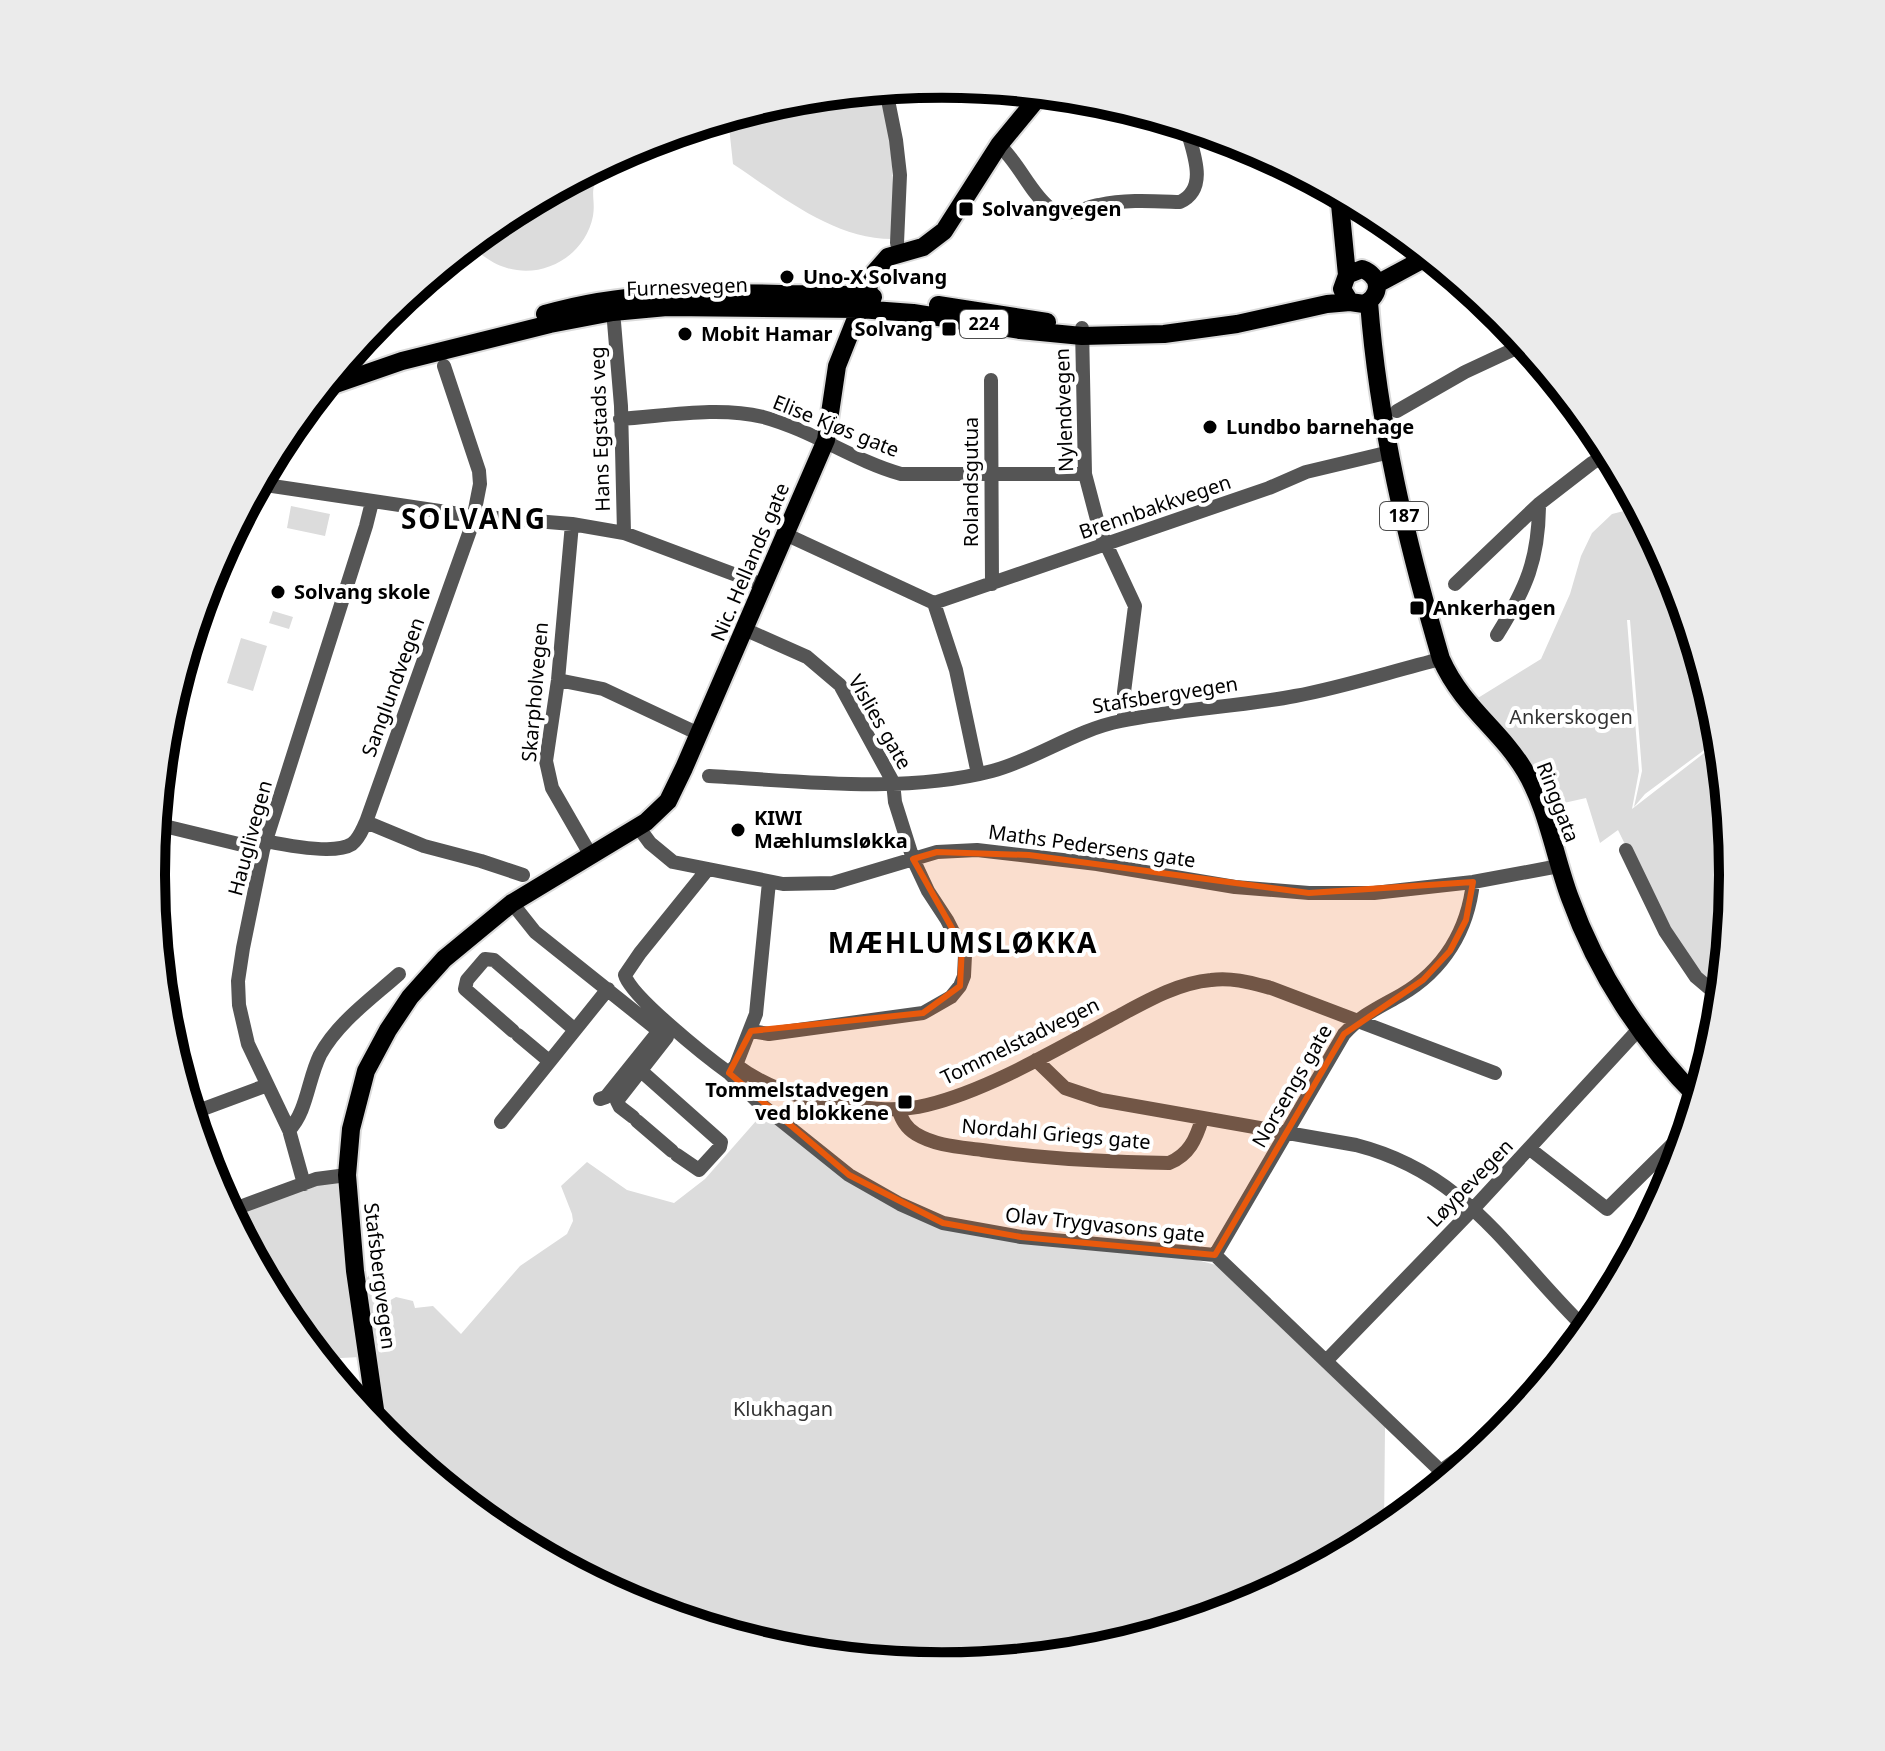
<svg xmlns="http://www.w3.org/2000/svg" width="1885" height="1751" viewBox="0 0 1885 1751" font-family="'Noto Sans',sans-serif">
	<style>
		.green { fill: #dcdcdc; fill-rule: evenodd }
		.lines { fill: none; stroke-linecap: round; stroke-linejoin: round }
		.major-casing { stroke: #dbdbdb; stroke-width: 22 }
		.minor { stroke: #555; stroke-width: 14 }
		.major { stroke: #000; stroke-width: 18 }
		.marked { fill: #e8590c; fill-opacity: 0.2; stroke: #e8590c; stroke-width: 6; stroke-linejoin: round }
		.poi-dot { fill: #000; stroke: #fff; stroke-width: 3 }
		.labels { text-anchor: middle; stroke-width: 8; stroke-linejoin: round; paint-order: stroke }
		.shield { fill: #fff; stroke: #4c4c4c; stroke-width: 2 }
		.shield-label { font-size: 18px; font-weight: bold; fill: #000 }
		.poi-label { font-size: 20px; font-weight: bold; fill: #000; stroke: #fff; text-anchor: start }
		.street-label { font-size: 20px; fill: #000; stroke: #fff }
		.park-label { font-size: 20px; fill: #333; stroke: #fff }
		.district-label { font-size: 28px; font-weight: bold; letter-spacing: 2px; fill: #000; stroke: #fff }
		.rim { fill: none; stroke: #000; stroke-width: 10 }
	</style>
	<rect width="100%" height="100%" fill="#fff"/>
	<path class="green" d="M 880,90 C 893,145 895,183 892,239 C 833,239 780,195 733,164 L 728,117 L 789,99 Z
		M 593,169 L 600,175 C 588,191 596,198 593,216 C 585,256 544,279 507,268 C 492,264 481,254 469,245 L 503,217 Z
		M 291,506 L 330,514 L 325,536 L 287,528 Z
		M 1624,511 L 1645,521 L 1650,536 L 1653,533 L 1674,573 L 1693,636 L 1690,642 L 1693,637 L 1719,722 L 1734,876 L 1722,996 L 1700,976 L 1644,883 L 1618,830 L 1600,843 L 1586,798 L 1546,807 L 1473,701 L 1541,659 L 1570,594 L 1581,556 L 1592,533 L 1612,514 ZM 1627,620 L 1630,620 L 1642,771 L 1634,807 L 1645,794 L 1707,748 L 1708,750 L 1632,809 L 1639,771 Z
		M 273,611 L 293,617 L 289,629 L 269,623 Z
		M 241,638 L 267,646 L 253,691 L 227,683 Z
		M 763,1113 L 842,1176 L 987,1238 L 1197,1260 L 1216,1265 L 1385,1427 L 1384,1532 L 1245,1607 L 1096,1652 L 942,1667 L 788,1652 L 639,1607 L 502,1533 L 383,1435 L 365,1280 L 372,1272 L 377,1272 L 381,1278 L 374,1285 L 387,1302 L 396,1297 L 413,1301 L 415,1308 L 433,1306 L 461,1334 L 520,1266 L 567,1234 L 573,1221 L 572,1214 L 561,1186 L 587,1162 L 627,1190 L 674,1203 L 705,1179 Z
		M 332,1181 L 339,1184 L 361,1357 L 321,1359 L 284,1315 L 231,1215 L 321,1183 Z"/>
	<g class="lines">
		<g class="major-casing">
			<path id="major" d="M 1339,194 L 1347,275
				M 1377,284 L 1429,256
				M 1369,302 C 1378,423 1407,543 1441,659 C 1463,708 1500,729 1525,771 C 1547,807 1555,858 1570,898 C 1597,973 1642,1042 1698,1098
				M 938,305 L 1047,322
				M 545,314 C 623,291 701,292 781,294 C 812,295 843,293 873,297
				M 324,388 L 402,361 L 550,324 L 613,312 L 667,307 L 859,309 L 913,313 L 1020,330 L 1082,336 L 1164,334 L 1237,324 L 1327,304 L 1350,302 L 1364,304 C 1382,295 1381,276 1362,269 L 1347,275 L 1342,289 L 1350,302
				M 378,1430 L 355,1271 L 347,1175 L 351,1129 L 366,1071 L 388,1030 L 410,997 L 444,959 L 512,903 L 646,822 L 668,801 L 684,768 L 826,440 L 837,366 L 874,273 L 888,257 L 923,247 L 944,231 L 999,145 L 1041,94"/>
		</g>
		<path class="minor" d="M 886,90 L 896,140 L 900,175 L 897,243
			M 999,145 C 1019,163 1031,194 1050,208 C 1065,219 1083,208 1099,205 C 1126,199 1153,201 1180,202 C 1210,188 1192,150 1186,126
			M 614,322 L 621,406 L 624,533
			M 1082,328 L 1085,474 L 1100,531 L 1135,606 L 1124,692 L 1124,720
			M 991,380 L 992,584
			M 1397,411 L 1465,372 L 1525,344
			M 620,419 C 666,416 718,406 763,417 C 812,430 854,461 901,474 L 1085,474
			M 259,484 L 473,516 L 572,524 L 624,533 L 763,585
			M 572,524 L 558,680 L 546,761 L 552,788 L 590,854
			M 785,534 L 934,603 L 956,670 L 978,774
			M 1455,584 L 1539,504 L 1592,463 L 1610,453
			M 934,603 L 1269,488 L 1306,472 L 1390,452
			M 744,629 L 807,657 L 840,685 L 893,782 L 895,802 L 913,859 L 928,891 L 947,920 L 965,955 L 964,976 L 960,986 L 951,997 L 923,1013 L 769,1034 L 751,1031
			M 1497,635 C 1526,589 1539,559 1539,504
			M 558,680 L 603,689 L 699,734
			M 709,776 C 800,781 904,794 992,771 C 1037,759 1075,730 1121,721 C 1178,709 1237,707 1295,696 C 1344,687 1392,671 1441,659
			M 366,822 L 424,846 L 481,861 L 523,875
			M 156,824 L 263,850
			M 639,828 L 650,843 L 673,862 L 783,884 L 833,883 L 937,852 L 977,850 L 1097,864 L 1235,887 L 1309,893 L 1374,893 L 1473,882 L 1559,866
			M 266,841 C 285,845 335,855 352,844 C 359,839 362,830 366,822 L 472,525 L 480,484 L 479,471 L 444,366
			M 1626,850 L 1665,931 L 1696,977 L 1722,999
			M 707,870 L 640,953 L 625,975 C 630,996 708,1058 729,1073
			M 769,882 L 756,1014 L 736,1065 C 768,1089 803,1100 843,1105 C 871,1109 899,1112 927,1105 C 989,1090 1059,1048 1115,1018 C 1145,1002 1177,983 1211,980 C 1232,977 1252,983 1271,988 L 1495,1073
			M 512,903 L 535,932 L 659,1031 L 606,1097 L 600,1099
			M 513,1031 L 465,989 L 467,980 L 485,959 L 494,960 L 575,1030
			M 518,1035 L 549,1061
			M 1036,1060 L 1065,1088 L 1101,1100 L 1356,1145 C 1469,1174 1510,1256 1588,1331
			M 736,1065 L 729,1073 L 759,1103 L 849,1175 L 900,1204 L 943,1223 L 1021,1237 L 1215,1255 L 1449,1479
			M 640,1070 L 721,1142 L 720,1147 L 699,1170 L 677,1155
			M 898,1109 C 902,1120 906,1128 916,1134 C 936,1146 960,1147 982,1150 C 1044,1159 1106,1162 1169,1163 C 1189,1155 1196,1139 1202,1119
			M 195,1112 L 265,1086
			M 633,1117 L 620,1107 L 617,1101 L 667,1037 L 659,1031
			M 637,1121 L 672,1151
			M 501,1122 L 608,989
			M 289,1130 C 307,1112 308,1079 320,1055 C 338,1022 371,999 399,974
			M 1530,1149 L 1607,1209 L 1684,1133
			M 304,1184 L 289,1130 L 248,1044 L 239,1005 L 238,981 L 243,948 L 263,850 L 366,526 L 372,502
			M 229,1211 L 316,1179 L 347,1175
			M 1215,1255 L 1344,1034 C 1361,1015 1380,1007 1401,995 C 1444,970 1468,930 1473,882
			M 1326,1361 L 1474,1208 L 1639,1029
			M 1436,1489 L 1441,1471 L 1523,1410"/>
		<use href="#major" class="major"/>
	</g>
	<path class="marked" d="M 937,852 L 1029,855 L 1309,893 L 1473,882 L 1466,920 L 1450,951 L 1423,980 L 1344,1034 L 1215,1255 L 1021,1237 L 943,1223 L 849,1175 L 729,1073 L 751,1031 L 923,1013 L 960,986 L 962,946 L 913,859 Z"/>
	<g class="poi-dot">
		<rect x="958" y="201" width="16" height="16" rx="4"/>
		<circle cx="787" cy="277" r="8"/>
		<rect x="941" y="321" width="16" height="16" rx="4"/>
		<circle cx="685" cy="334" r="8"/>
		<circle cx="1210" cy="427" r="8"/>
		<circle cx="278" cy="592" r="8"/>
		<rect x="1409" y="600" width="16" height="16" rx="4"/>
		<circle cx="738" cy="830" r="8"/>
		<rect x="897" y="1094" width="16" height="16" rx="4"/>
	</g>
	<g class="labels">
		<g class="shield">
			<rect x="960" y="310" width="48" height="28" rx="6"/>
			<rect x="1380" y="502" width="48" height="28" rx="6"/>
		</g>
		<g class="shield-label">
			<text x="984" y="330">224</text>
			<text x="1404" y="522">187</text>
		</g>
		<g class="poi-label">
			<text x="982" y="216">Solvangvegen</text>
			<text x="803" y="284">Uno-X Solvang</text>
			<text x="933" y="336" text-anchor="end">Solvang</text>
			<text x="701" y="341">Mobit Hamar</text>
			<text x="1226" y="434">Lundbo barnehage</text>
			<text x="294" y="599">Solvang skole</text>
			<text x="1433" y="615">Ankerhagen</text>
			<text x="754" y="825">KIWI<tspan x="754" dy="23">Mæhlumsløkka</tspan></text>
			<text x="889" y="1097" text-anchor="end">Tommelstadvegen<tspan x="889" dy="23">ved blokkene</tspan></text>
		</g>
		<g class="street-label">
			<text transform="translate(687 287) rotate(-2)" y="7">Furnesvegen</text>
			<text transform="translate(1064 410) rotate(-92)" y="7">Nylendvegen</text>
			<text transform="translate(836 426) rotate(22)" y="7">Elise Kjøs gate</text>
			<text transform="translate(600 429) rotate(-92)" y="7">Hans Egstads veg</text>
			<text transform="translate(971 482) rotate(-90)" y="7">Rolandsgutua</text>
			<text transform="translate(1155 507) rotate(-19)" y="7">Brennbakkvegen</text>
			<text transform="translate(750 562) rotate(-67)" y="7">Nic. Hellands gate</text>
			<text transform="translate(393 687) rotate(-70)" y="7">Sanglundvegen</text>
			<text transform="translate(535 692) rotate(-85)" y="7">Skarpholvegen</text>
			<text transform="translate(1165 695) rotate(-9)" y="7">Stafsbergvegen</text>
			<text transform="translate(880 722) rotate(60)" y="7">Vislies gate</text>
			<text transform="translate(1558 802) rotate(69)" y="7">Ringgata</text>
			<text transform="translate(250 838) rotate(-75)" y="7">Hauglivegen</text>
			<text transform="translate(1092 846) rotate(8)" y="7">Maths Pedersens gate</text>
			<text transform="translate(1020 1041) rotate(-26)" y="7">Tommelstadvegen</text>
			<text transform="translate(1292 1086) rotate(-60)" y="7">Norsengs gate</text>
			<text transform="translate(1056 1134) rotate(5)" y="7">Nordahl Griegs gate</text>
			<text transform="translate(1470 1183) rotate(-46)" y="7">Løypevegen</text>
			<text transform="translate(1105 1225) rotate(6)" y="7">Olav Trygvasons gate</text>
			<text transform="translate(380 1276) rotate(83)" y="7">Stafsbergvegen</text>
		</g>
		<g class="park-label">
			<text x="1571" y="724">Ankerskogen</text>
			<text x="783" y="1416">Klukhagan</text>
		</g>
		<g class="district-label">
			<text x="474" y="529">SOLVANG</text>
			<text x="963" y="953">MÆHLUMSLØKKA</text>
		</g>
	</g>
	<path d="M0 0H1885V1751H0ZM165 875a777 777 0 1 1 1554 0a777 777 0 1 1-1554 0Z" fill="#ebebeb" fill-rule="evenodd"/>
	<path class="rim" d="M165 875a777 777 0 1 1 1554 0a777 777 0 1 1-1554 0Z"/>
</svg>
